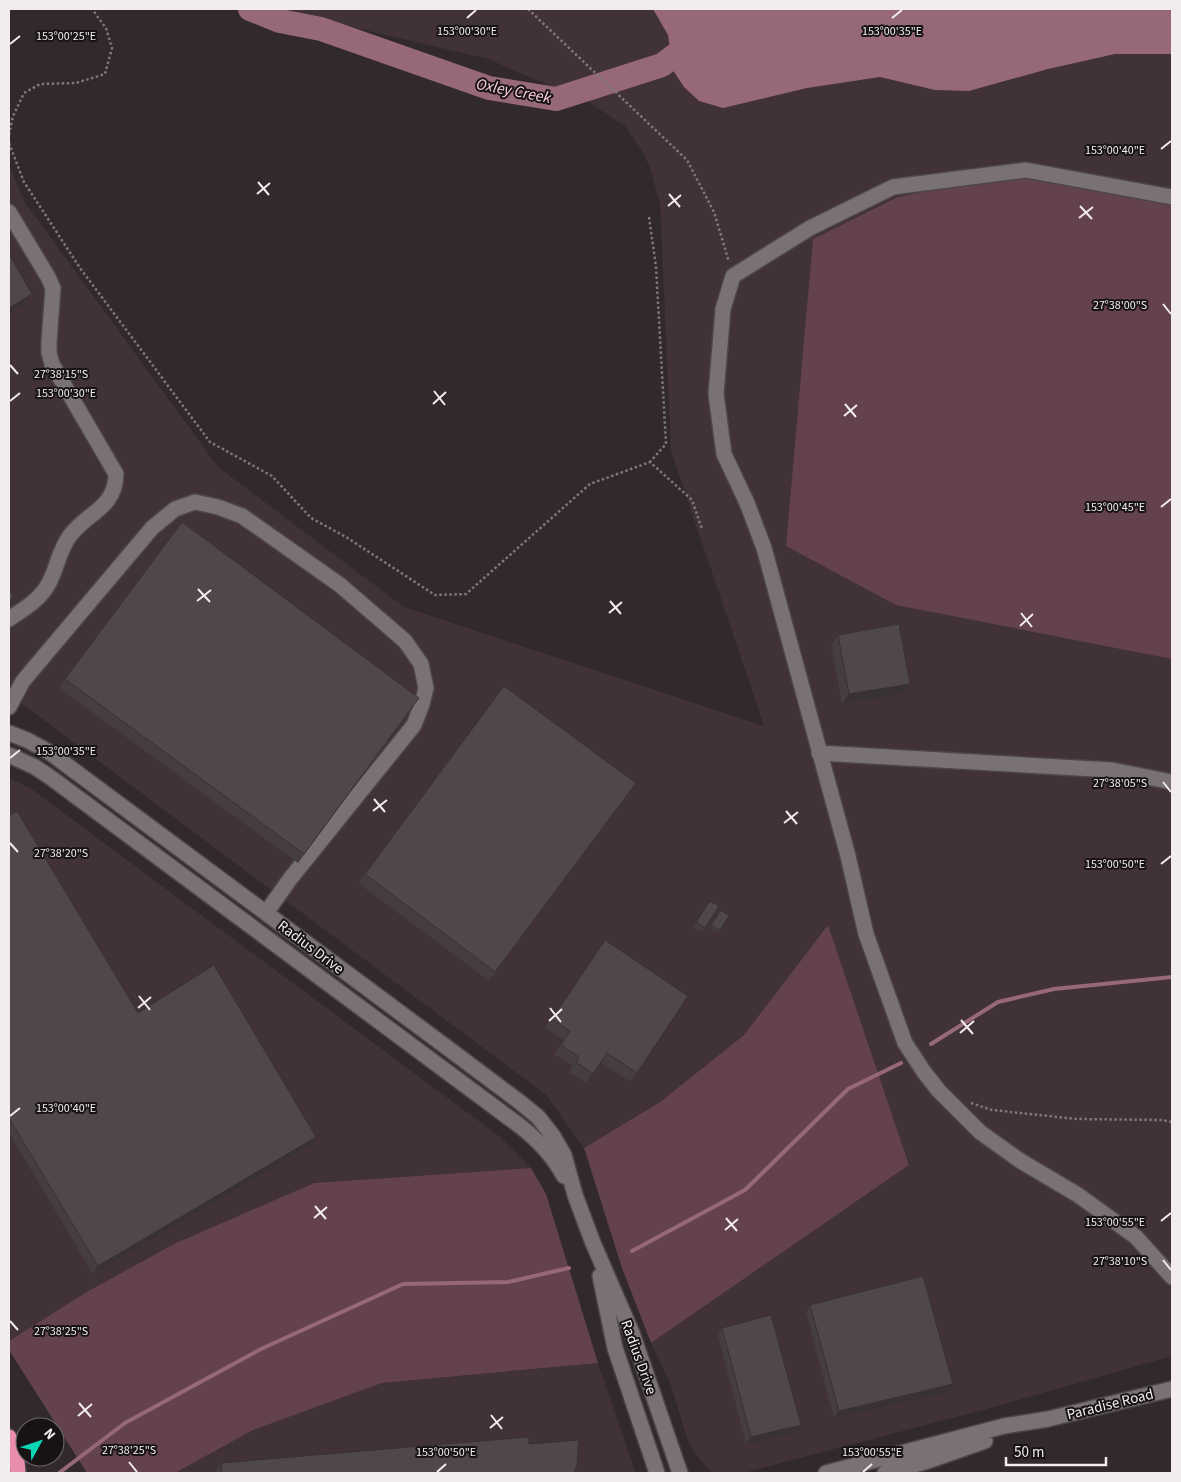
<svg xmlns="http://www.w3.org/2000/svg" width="1181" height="1482" viewBox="0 0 1181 1482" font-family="'Source Sans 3',sans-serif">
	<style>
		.built { fill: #403237 }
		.green { fill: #63424d }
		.water { fill: #966878 }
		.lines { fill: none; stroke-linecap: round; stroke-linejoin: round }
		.stream { stroke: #966878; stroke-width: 4 }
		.river { stroke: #966878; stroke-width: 24 }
		.minor-casing { stroke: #4d4648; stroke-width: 18 }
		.highway-casing { stroke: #4d4648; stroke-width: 18 }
		.path { stroke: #7f787b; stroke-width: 2.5; stroke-dasharray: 2.5 2.5; stroke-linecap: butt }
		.minor { stroke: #7a7174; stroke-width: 15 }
		.highway { stroke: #e98daf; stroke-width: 15 }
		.wall { fill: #453d40 }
		.shaded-wall { fill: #383234 }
		.building { fill: #50474a; stroke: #383234 }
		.ticks { fill: none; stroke: #f2ecee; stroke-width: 2 }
		.labels { text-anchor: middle; stroke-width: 4; stroke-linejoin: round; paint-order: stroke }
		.street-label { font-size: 15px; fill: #f2ecee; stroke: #171314 }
		.water-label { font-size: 16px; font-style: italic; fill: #fed0df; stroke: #171314 }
		.ticks-label { font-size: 12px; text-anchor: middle; fill: #f2ecee; stroke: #171314; stroke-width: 4; stroke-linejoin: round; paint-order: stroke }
	</style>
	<rect width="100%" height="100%" fill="#31292c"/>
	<path class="built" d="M 287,9 L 1172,9 L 1172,1356 L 994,1407 L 743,1473 L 711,1472 L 701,1461 L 689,1444 L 670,1383 L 651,1343 L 909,1165 L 828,926 L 744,1035 L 660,1102 L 584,1148 L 546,1095 L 9,694 L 9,164 L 24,201 L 218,467 L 404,607 L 764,726 L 671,451 L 660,204 L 651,171 L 643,152 L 625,126 L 590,103 L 488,59 L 292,13 Z
		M 9,778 L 30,788 L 499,1136 L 531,1168 L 314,1183 L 85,1293 L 9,1341 Z
		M 598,1363 L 635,1471 L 634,1473 L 175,1473 L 253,1430 L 382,1383 Z"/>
	<path class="green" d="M 1025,178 L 1172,205 L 1172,659 L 896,605 L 786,546 L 813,239 L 898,197 L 954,186 Z
		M 828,925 L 909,1165 L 651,1343 L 622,1268 L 584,1148 L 660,1102 L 744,1035 Z
		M 531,1168 L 546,1194 L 598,1363 L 382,1383 L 253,1430 L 175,1473 L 87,1473 L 9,1350 L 9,1341 L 85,1293 L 174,1244 L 314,1183 Z"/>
	<path class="water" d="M 653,9 L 1172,9 L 1172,54 L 1115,54 L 1048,69 L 969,91 L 935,90 L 880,77 L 807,88 L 723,108 L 699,101 L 684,87 L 670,66 L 662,65 L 670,49 L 668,35 Z"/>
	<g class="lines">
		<path class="stream" d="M 931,1044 L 998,1002 L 1054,989 L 1172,977
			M 632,1251 L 745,1190 L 848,1089 L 901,1063
			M 59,1473 L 125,1423 L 261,1349 L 403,1284 L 508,1282 L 569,1268"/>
		<path class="river" d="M 250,9 L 280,21 L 321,29 L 489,88 L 556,99 L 662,65 L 736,9"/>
		<g class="minor-casing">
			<path id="minor" d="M 1172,197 L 1026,170 L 893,187 L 810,228 L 733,276 L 723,309 L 716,394 L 724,454 L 747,503 L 764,548 L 848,856 L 866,934 L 905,1043 L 924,1072 L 939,1091 L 980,1132 L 1019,1160 L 1078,1195 L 1136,1237 L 1172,1277
				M 9,212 L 48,277 L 53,288 L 49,342 L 49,353 L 52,364 L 116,474 C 115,510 86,512 69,537 C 59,551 57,568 49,583 C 40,600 24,609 9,619
				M 9,707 L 23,681 L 152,528 L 175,509 L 195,502 L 218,507 L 242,516 L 340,585 L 405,641 L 421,664 L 426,688 L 422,704 L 414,725 L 290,879 L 266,913
				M 9,733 L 27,740 L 49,752 L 449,1049 L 521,1103 L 538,1117 L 553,1136 L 564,1155 L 575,1195 L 593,1243 L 632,1333 L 680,1473
				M 819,753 L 1112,770 L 1172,782
				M 9,755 L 35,767 L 50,777 L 520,1126 C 540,1142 552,1155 564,1176
				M 600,1276 L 615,1348 L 657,1473
				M 826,1473 L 1004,1426 L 1048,1419 L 1172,1389
				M 885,1473 L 928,1461 L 985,1441"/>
		</g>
		<g class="highway-casing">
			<path id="highway" d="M 9,1437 L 17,1461 L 18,1473"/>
		</g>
		<path class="path" d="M 528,9 L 687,160 L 714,212 L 729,262
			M 9,135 L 13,116 L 24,93 L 40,84 L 76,83 L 105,74 L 112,48 L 106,28 L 92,9
			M 9,143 L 24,182 L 80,268 L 210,442 L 272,476 L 311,518 L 346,537 L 435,595 L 466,594 L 590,484 L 650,462 L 692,500 L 702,529
			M 649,217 L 656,267 L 666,444 L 650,462
			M 971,1103 L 992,1110 L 1077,1119 L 1162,1120 L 1172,1122"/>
		<use href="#minor" class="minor"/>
		<use href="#highway" class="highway"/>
	</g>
	<path class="wall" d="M 838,635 L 904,693 L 842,704 L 831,645 Z
		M 65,679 L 413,707 L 298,863 L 59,688 Z
		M 629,793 L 489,981 L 358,883 L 365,874 Z
		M 9,816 L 138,1013 L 312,1144 L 93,1274 L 9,1133 Z
		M 710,901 L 705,928 L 702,932 L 693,927 Z
		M 721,910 L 729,916 L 718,933 L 709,927 Z
		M 605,940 L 637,1073 L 630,1082 L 601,1062 L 586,1083 L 569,1072 L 573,1066 L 554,1054 L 564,1040 L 545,1028 Z
		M 810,1305 L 953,1384 L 949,1392 L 834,1418 L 806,1312 Z
		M 722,1328 L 801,1425 L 796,1432 L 746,1444 L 718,1335 Z
		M 529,1444 L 574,1473 L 217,1473 L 216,1470 L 221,1463 Z"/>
	<path class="shaded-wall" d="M 32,294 L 25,303 L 9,313 L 9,308 Z
		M 910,684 L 904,693 L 842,704 L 849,694 Z
		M 316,1137 L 312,1144 L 93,1274 L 98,1266 Z
		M 953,1384 L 949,1392 L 834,1418 L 839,1411 Z
		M 801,1425 L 796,1432 L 746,1444 L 751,1437 Z"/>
	<path class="building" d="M 9,254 L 32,294 L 9,308 Z
		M 182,522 L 419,698 L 304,854 L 65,679 Z
		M 9,589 L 14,597 L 9,600 Z
		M 899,624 L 910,684 L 849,694 L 838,635 Z
		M 504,686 L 636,783 L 495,972 L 365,874 Z
		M 17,811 L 138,1013 L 214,965 L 316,1137 L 98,1266 L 9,1118 L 9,816 Z
		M 710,901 L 719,906 L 705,928 L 696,922 Z
		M 721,910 L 729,916 L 720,930 L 711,925 Z
		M 605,940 L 688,996 L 637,1073 L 607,1053 L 593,1074 L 576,1062 L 579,1057 L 561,1045 L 570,1031 L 552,1019 Z
		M 923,1276 L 953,1384 L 839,1411 L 810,1305 Z
		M 771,1315 L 801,1425 L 751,1437 L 722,1328 Z
		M 529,1437 L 529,1444 L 579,1440 L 577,1465 L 574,1473 L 222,1473 L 221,1463 Z"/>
	<path class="ticks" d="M 467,18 L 476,10M 892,18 L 902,10M 10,44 L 20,36M 1161,149 L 1171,141M 258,182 L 269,195M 257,194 L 270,183M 669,194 L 680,207M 668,206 L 681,195M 1080,206 L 1092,219M 1079,218 L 1093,207M 1163,304 L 1171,314M 10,365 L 18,374M 434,391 L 445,405M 10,401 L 20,393M 433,404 L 446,392M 845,404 L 856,417M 844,416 L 857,405M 1161,507 L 1171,499M 198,589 L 210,602M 197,601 L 211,590M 610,601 L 621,614M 609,613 L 622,602M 1021,613 L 1032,627M 1020,626 L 1033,614M 10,758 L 20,750M 1163,782 L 1171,792M 374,799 L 385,812M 373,811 L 387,800M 786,811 L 797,824M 784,823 L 798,812M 10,843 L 18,852M 1161,864 L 1171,856M 139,996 L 150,1010M 138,1008 L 151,997M 550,1008 L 561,1022M 961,1020 L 973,1034M 549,1021 L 562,1009M 960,1033 L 974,1021M 10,1116 L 20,1108M 315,1206 L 326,1219M 314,1218 L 327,1207M 726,1218 L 737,1231M 1161,1221 L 1171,1213M 725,1230 L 738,1219M 1163,1260 L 1171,1270M 10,1321 L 18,1330M 79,1403 L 91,1417M 491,1415 L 502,1429M 78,1416 L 92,1404M 490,1428 L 503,1417M 129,1462 L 137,1472M 437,1472 L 446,1464M 863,1472 L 872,1464"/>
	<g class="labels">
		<g class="street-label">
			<text transform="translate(311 947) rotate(37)" y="5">Radius Drive</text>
			<text transform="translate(639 1357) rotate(70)" y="5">Radius Drive</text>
			<text transform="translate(1110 1404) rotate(-14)" y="5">Paradise Road</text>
		</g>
		<g class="water-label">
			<text transform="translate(514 90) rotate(11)" y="6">Oxley Creek</text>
		</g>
	</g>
	<g class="ticks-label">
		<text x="467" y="35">153°00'30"E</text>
		<text x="892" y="35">153°00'35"E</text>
		<text x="66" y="40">153°00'25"E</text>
		<text x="1115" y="154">153°00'40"E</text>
		<text x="1120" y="309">27°38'00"S</text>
		<text x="61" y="378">27°38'15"S</text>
		<text x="66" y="397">153°00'30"E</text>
		<text x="1115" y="511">153°00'45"E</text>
		<text x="66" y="755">153°00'35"E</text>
		<text x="1120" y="787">27°38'05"S</text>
		<text x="61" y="857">27°38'20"S</text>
		<text x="1115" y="868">153°00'50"E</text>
		<text x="66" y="1112">153°00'40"E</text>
		<text x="1115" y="1226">153°00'55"E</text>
		<text x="1120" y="1265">27°38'10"S</text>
		<text x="61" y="1335">27°38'25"S</text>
		<text x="129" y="1454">27°38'25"S</text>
		<text x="446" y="1456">153°00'50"E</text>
		<text x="872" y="1456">153°00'55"E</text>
	</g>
	<rect width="1181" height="1482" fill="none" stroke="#f2ecee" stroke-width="20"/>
	<g transform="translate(40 1442) rotate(50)"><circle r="24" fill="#171314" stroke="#6f6a6b"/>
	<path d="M0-4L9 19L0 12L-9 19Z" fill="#0cd5b5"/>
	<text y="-8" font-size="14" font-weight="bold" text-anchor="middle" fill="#f2ecee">N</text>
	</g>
	<path d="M1006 1457v8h100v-8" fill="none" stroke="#f2ecee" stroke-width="2.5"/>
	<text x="1014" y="1457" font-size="15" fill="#f2ecee" stroke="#171314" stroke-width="4" paint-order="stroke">50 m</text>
</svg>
